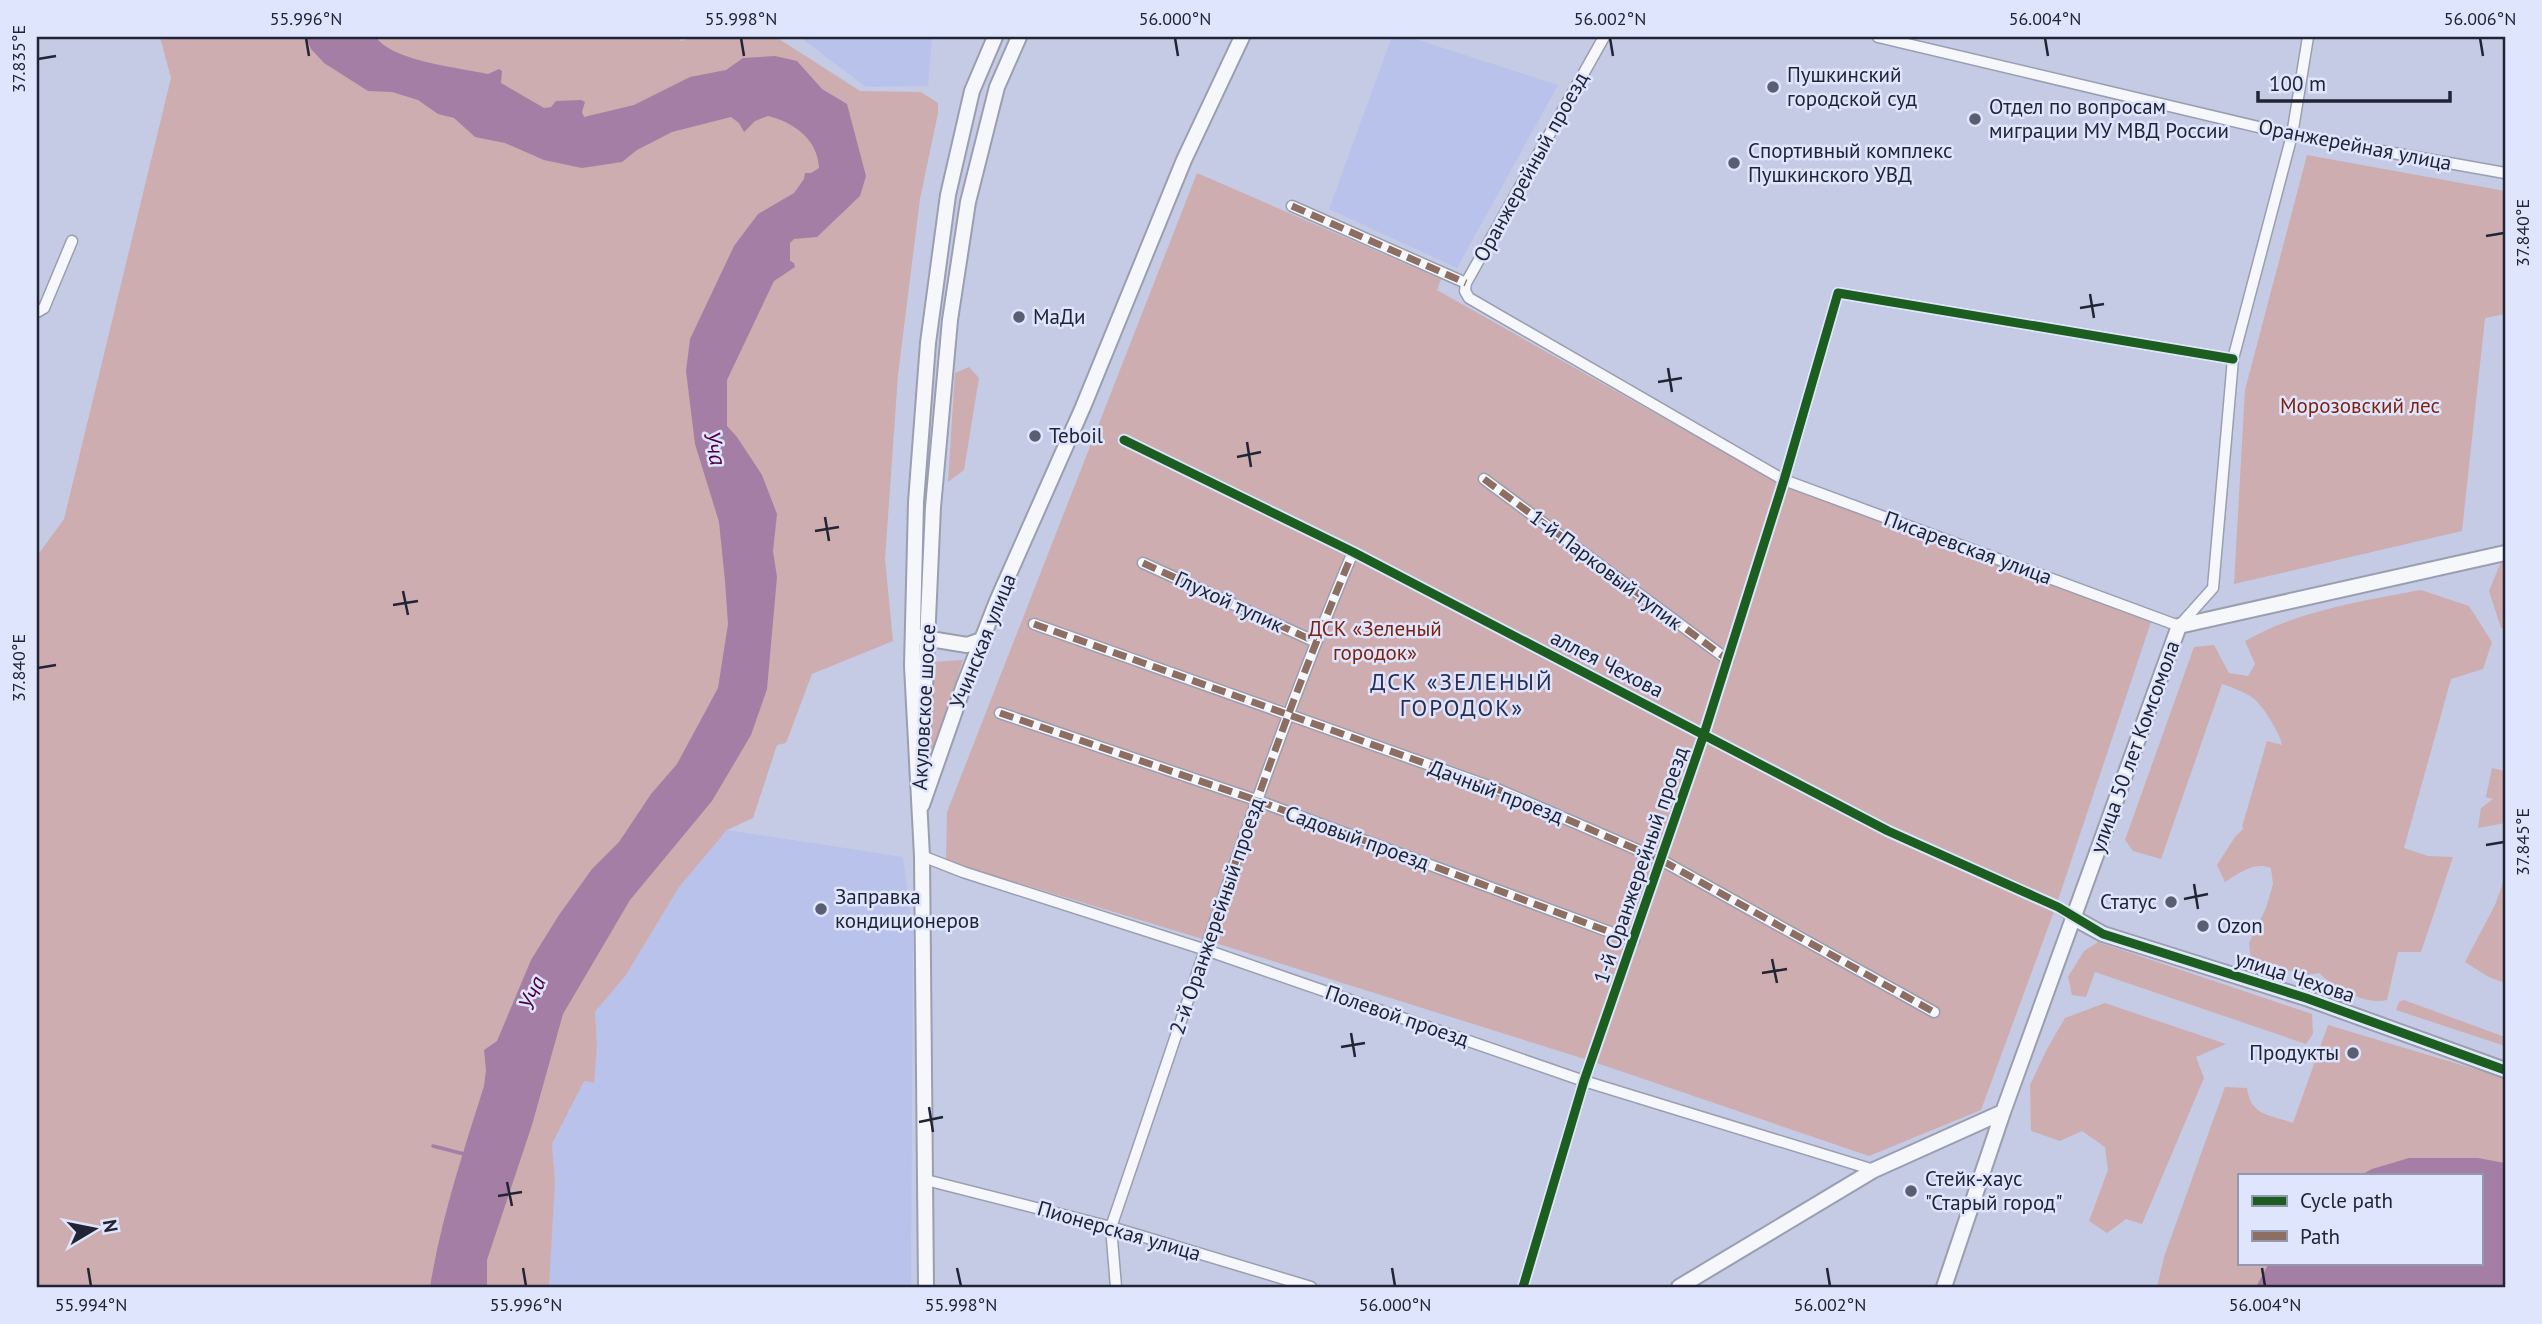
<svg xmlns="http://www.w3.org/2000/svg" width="2542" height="1324" viewBox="0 0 2542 1324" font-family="'PT Sans',sans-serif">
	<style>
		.built { fill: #b8c2ea }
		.green { fill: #cdadaf; fill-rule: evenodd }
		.water { fill: #a57ea6 }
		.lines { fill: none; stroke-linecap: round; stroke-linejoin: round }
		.stream { stroke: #a57ea6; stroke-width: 3.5 }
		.street-casing { stroke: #9a9eb1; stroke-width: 13 }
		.secondary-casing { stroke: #9a9eb1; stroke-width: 18 }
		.street { stroke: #f6f7fb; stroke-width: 10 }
		.secondary { stroke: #f6f7fb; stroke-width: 14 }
		.quiet { stroke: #8d6e63; stroke-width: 7; stroke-dasharray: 14 7; stroke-linecap: butt }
		.cycleway-casing { stroke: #dfe5fd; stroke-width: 13 }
		.cycleway { stroke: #1b5e20; stroke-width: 9 }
		.ticks { fill: none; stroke: #202435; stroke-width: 2.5 }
		.poi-dot { fill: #5a5e72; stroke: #dfe5fd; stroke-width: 2.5 }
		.labels { text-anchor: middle; stroke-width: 5; stroke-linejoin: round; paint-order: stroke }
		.poi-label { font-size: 21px; fill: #202435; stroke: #dfe5fd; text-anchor: start }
		.street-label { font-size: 21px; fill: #202435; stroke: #dfe5fd }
		.park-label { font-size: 21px; fill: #7d220c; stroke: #dfe5fd }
		.water-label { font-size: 23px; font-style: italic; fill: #4d0044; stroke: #dfe5fd }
		.neighbourhood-label { font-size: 23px; letter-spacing: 2px; fill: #282e53; stroke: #dfe5fd }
		.neatline { fill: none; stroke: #202435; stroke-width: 2.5 }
		.ticks-label { font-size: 18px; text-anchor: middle; fill: #202435 }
	</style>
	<rect width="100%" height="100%" fill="#c5cbe4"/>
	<path class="built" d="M 800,37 L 932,37 L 928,86 L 866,87 Z
		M 1392,37 L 1409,37 L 1558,85 L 1457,268 L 1329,209 Z
		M 727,830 L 903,857 L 913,935 L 911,1287 L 549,1287 L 555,1181 L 552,1144 L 584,1081 L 593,1083 L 597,1046 L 595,1012 L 626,975 L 679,887 Z"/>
	<path class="green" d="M 160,37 L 678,37 L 681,41 L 693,37 L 776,37 L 860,91 L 921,92 L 938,103 L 938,113 L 920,199 L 898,375 L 885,559 L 893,641 L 812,674 L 786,743 L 777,745 L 753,818 L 727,830 L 679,887 L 626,975 L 595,1012 L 597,1046 L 594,1083 L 584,1081 L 552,1144 L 555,1181 L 549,1287 L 37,1287 L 37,556 L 64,519 L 171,78 Z
		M 2307,155 L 2505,191 L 2505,314 L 2485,318 L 2462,531 L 2234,584 L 2245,390 Z
		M 1197,173 L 1441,279 L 1437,290 L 1777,482 L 2151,622 L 2056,906 L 1981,1110 L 1869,1156 L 1591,1061 L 1209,941 L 946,861 L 947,812 Z
		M 969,367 L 979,378 L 964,470 L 948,482 L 955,373 Z
		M 2505,561 L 2505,630 L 2501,628 L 2489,591 L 2501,562 Z
		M 2421,590 L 2469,606 L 2492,642 L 2483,669 L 2451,679 L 2404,848 L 2428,856 L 2453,857 L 2421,952 L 2398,952 L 2387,1000 C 2364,1005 2335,988 2319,973 L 2307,975 L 2251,961 L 2249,943 L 2266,908 L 2273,884 L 2271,868 C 2254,861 2239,873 2225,882 L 2217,865 L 2235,837 L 2244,828 L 2242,827 L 2267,741 L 2282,745 C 2281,735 2262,704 2253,698 C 2245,692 2231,687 2222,684 L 2161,859 L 2133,851 L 2125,840 L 2194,647 L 2214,645 L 2229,673 L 2248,676 L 2255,664 L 2245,641 C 2297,611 2362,601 2421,590 Z
		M 963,660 L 926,769 L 932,662 Z
		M 2492,768 L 2505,771 L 2505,823 L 2478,828 L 2481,808 L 2493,799 L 2486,797 Z
		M 2505,877 L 2505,983 L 2489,977 L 2465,962 L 2495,905 Z
		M 2098,942 L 2312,1014 L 2313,1034 L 2306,1044 L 2095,972 L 2086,997 L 2072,995 L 2068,977 L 2084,951 Z
		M 2404,1000 L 2505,1037 L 2505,1046 L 2396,1010 L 2399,1002 Z
		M 2105,1003 L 2226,1044 L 2196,1057 L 2204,1078 L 2142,1224 L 2126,1219 L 2107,1233 L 2089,1221 L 2108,1170 L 2105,1147 L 2082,1131 L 2060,1141 L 2031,1131 L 2030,1085 L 2047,1049 L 2065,1018 Z
		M 2328,1025 L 2505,1078 L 2505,1287 L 2157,1287 L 2164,1257 L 2225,1087 L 2247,1088 C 2251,1116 2268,1114 2293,1123 ZM 2239,1175 L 2481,1175 L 2481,1263 L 2239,1263 Z"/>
	<path class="water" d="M 306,37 L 376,37 C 391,61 461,68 488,74 L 499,69 L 502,71 L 501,83 L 544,108 L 551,107 L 556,101 L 581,100 L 585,102 L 582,112 L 584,117 L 634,105 L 690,77 L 726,70 L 743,58 L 775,56 L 797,61 L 822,89 L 847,104 L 866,176 L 860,196 L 817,237 L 794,239 L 790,243 L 790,261 L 794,263 L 795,267 L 774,281 L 727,380 L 727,426 L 737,437 L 762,475 L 777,514 L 773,551 L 777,577 L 767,689 L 751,735 L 712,801 L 630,900 L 563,1014 L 532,1125 L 487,1260 L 487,1287 L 430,1287 C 441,1218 463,1153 484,1086 L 486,1070 L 484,1050 L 497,1041 L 531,960 L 559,915 L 592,869 L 619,842 L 651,794 L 677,764 L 718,688 L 728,624 L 725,581 L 719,522 L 695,444 L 686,371 L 690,339 L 734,246 L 758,214 L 794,193 L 804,179 L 805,173 L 811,173 L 819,168 C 818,139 793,122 768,116 L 755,121 L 744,132 L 739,123 L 731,117 L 672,132 L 637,150 L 622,162 L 582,168 L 544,160 L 505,143 L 475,137 L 454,118 L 438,114 L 418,100 L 392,92 L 368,91 L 324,63 L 311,49 Z
		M 2409,1158 L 2478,1158 L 2505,1163 L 2505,1287 L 2256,1287 L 2269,1263 L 2481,1263 L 2481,1175 L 2361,1175 L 2372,1169 Z"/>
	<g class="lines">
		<path class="stream" d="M 433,1146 L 464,1154"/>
		<g class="street-casing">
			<path id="street" d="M 1604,37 L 1466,283 L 1465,291 L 1469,298 L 1784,480 L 2179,626 L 2213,588 L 2233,359 L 2292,135 L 2308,37
				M 1878,37 L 2292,135 L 2505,173
				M 1292,206 L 1466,283
				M 37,312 L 44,308 L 72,241
				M 1124,440 L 1353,552 L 1888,831 L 2058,907 L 2074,918
				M 1484,479 L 1728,660
				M 1143,563 L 1316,642
				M 1034,624 L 1497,789 L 1661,860 L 1934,1012
				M 1000,713 L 1256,800 L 1634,941
				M 922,856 L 963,872 L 1206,950 L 1584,1081 L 1874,1170
				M 926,1180 L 1111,1227 L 1311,1287
				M 1116,1287 L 1111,1227 C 1189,1001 1260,773 1353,552
				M 1523,1287 L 1584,1081 L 1704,734 L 1784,480 L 1838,293 L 2233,359"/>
		</g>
		<g class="secondary-casing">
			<path id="secondary" d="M 918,637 L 967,645 L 981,640
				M 923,731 L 933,507 L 950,320 L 968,202 L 997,87 L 1019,37
				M 922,805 L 964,685 L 997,601 L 1083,407 L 1184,160 L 1242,37
				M 2074,918 L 2103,934 L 2306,998 L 2505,1070
				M 926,1287 L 922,856 L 912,666 L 916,502 L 928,343 L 948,195 L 972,91 L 995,37
				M 1679,1287 L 1874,1170 L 2003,1112
				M 1944,1287 L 2003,1112 L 2179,626 L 2505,553"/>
		</g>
		<use href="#street" class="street"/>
		<use href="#secondary" class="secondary"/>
		<path class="quiet" d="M 1292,206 L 1466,283
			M 1484,479 L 1728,660
			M 1143,563 L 1316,642
			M 1034,624 L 1497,789 L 1661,860 L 1934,1012
			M 1000,713 L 1256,800 L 1634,941
			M 1206,950 C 1250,815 1298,683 1353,552"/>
		<g class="cycleway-casing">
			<path id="cycleway" d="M 1124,440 L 1353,552 L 1888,831 L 2058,907 L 2103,934 L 2306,998 L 2505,1070
				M 1523,1287 L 1584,1081 L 1704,734 L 1784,480 L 1838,293 L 2233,359"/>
		</g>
		<use href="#cycleway" class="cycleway"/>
	</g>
	<path class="ticks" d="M 306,38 L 309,56M 741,38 L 744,56M 1175,38 L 1178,56M 1610,38 L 1613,56M 2045,38 L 2048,56M 2480,38 L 2483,56M 38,59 L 56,56M 2486,236 L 2504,233M 2090,294 L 2094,318M 2080,308 L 2104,304M 1668,368 L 1672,392M 1658,382 L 1682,378M 1247,442 L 1251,467M 1237,457 L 1261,452M 825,517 L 829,541M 815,531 L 839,527M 403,591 L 408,615M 393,605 L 418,601M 38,668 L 56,665M 2486,845 L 2504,842M 2194,884 L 2198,909M 2184,899 L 2208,894M 1772,959 L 1777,983M 1762,973 L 1787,969M 1351,1033 L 1355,1057M 1341,1047 L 1365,1043M 929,1107 L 933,1132M 919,1122 L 943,1117M 507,1182 L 512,1206M 498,1196 L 522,1192M 88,1268 L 91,1286M 523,1268 L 526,1286M 957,1268 L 961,1286M 1392,1268 L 1395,1286M 1827,1268 L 1830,1286M 2262,1268 L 2265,1286"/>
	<g class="poi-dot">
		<circle cx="1773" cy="87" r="7"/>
		<circle cx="1975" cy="119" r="7"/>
		<circle cx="1734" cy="163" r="7"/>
		<circle cx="1019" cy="317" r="7"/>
		<circle cx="1035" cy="436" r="7"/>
		<circle cx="2171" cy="902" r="7"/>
		<circle cx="821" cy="909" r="7"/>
		<circle cx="2203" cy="926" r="7"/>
		<circle cx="2353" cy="1053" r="7"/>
		<circle cx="1911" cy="1191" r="7"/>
	</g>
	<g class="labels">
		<g class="poi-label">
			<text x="1787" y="82">Пушкинский<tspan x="1787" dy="24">городской суд</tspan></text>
			<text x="1989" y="114">Отдел по вопросам<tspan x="1989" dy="24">миграции МУ МВД России</tspan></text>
			<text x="1748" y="158">Спортивный комплекс<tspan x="1748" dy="24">Пушкинского УВД</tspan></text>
			<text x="1033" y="324">МаДи</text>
			<text x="1049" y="443">Teboil</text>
			<text x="835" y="904">Заправка<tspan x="835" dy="24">кондиционеров</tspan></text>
			<text x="2157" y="909" text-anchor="end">Статус</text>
			<text x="2217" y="933">Ozon</text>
			<text x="2339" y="1060" text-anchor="end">Продукты</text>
			<text x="1925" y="1186">Стейк-хаус<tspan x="1925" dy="24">"Старый город"</tspan></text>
		</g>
		<g class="street-label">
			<text transform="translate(2355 145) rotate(11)" y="7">Оранжерейная улица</text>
			<text transform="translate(1531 167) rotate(-61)" y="7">Оранжерейный проезд</text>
			<text transform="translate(1968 548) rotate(20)" y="7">Писаревская улица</text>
			<text transform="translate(1606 570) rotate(37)" y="7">1-й Парковый тупик</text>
			<text transform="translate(1229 602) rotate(25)" y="7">Глухой тупик</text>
			<text transform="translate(983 641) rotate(-68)" y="7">Учинская улица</text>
			<text transform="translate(1607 664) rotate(27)" y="7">аллея Чехова</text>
			<text transform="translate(924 707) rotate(-87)" y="7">Акуловское шоссе</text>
			<text transform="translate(2135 747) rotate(-70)" y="7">улица 50 лет Комсомола</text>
			<text transform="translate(1496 792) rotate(21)" y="7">Дачный проезд</text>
			<text transform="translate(1357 838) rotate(20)" y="7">Садовый проезд</text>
			<text transform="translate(1641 865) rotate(-71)" y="7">1-й Оранжерейный проезд</text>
			<text transform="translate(1217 916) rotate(-71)" y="7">2-й Оранжерейный проезд</text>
			<text transform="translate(2295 977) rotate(18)" y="7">улица Чехова</text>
			<text transform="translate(1397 1016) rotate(19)" y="7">Полевой проезд</text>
			<text transform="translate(1119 1231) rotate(16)" y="7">Пионерская улица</text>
		</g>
		<g class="park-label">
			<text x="2360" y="413">Морозовский лес</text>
			<text x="1375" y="636">ДСК «Зеленый<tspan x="1375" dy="24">городок»</tspan></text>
		</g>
		<g class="water-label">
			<text transform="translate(715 448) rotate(78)" y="8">Уча</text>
			<text transform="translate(532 993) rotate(-66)" y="8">Уча</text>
		</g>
		<g class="neighbourhood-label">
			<text x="1462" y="690">ДСК «ЗЕЛЕНЫЙ<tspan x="1462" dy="26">ГОРОДОК»</tspan></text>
		</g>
	</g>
	<rect width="2542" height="1324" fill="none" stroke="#dfe5fd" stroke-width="77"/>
	<rect x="2238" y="1174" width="245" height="91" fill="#dfe5fd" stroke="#9398ad" stroke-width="2"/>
	<rect x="2252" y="1196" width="35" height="10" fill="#1b5e20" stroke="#9398ad" stroke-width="2"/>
	<text x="2300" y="1208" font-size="21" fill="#202435">Cycle path</text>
	<rect x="2252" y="1231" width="35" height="10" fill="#8d6e63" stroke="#9398ad" stroke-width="2"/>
	<text x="2300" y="1244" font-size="21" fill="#202435">Path</text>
	<g transform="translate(94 1229) rotate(80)" stroke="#dfe5fd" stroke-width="5" paint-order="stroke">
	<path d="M0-5L12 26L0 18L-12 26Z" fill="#202435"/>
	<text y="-10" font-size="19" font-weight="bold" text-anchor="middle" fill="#202435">N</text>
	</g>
	<path d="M2258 91v10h192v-10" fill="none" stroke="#202435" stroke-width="3.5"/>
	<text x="2269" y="91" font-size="21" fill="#202435" stroke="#dfe5fd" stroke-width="5" paint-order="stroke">100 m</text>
	<rect x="38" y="38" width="2466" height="1248" class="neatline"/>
	<g class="ticks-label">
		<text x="306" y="25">55.996°N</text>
		<text x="741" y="25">55.998°N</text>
		<text x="1175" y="25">56.000°N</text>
		<text x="1610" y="25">56.002°N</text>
		<text x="2045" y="25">56.004°N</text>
		<text x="2480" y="25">56.006°N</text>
		<text transform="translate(19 59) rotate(-90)" y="6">37.835°E</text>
		<text transform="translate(2523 233) rotate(-90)" y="6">37.840°E</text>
		<text transform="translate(19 668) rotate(-90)" y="6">37.840°E</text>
		<text transform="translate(2523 842) rotate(-90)" y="6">37.845°E</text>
		<text x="91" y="1311">55.994°N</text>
		<text x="526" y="1311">55.996°N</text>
		<text x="961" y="1311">55.998°N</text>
		<text x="1395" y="1311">56.000°N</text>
		<text x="1830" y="1311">56.002°N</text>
		<text x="2265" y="1311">56.004°N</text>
	</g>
</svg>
